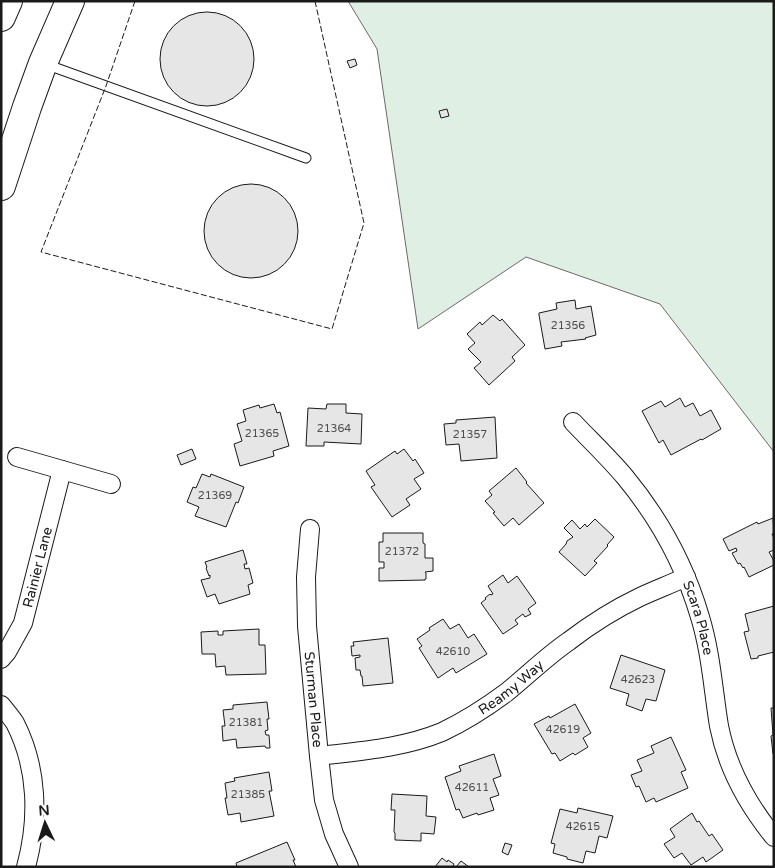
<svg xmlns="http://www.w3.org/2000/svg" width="775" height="868" viewBox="0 0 775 868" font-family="'Varela Round',sans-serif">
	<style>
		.green { fill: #e0efe3; stroke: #6a6a6a }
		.building { fill: #e6e6e6; stroke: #1a1a1a }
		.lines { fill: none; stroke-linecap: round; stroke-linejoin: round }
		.service-casing { stroke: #1a1a1a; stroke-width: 11 }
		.minor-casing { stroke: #1a1a1a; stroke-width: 20 }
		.primary-casing { stroke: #1a1a1a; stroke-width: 30 }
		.service { stroke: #fff; stroke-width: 9 }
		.minor { stroke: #fff; stroke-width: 18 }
		.primary { stroke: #fff; stroke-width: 28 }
		.fence { stroke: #1a1a1a; stroke-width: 1; stroke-dasharray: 6 2.5; stroke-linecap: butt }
		.labels { text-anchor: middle; stroke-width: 4; stroke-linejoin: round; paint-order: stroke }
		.number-label { font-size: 11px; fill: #4d4d4d }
		.street-label { font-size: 14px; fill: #1a1a1a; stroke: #fff }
	</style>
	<rect width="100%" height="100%" fill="#fff"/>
	<path class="green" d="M 348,1 L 774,1 L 774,452 L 660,304 L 526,257 L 418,329 L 377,49 Z"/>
	<path class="building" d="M160 59a47 47 0 1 1 94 0a47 47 0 1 1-94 0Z
		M 355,59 L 357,65 L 350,68 L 347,61 Z
		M 447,109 L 449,116 L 441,118 L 439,111 Z
		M204 231a47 47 0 1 1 94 0a47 47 0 1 1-94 0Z
		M 575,300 L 576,309 L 591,306 L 596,335 L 585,338 L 586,339 L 561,342 L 562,346 L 545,349 L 539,315 L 539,313 L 557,309 L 556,303 Z
		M 493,315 L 500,321 L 502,319 L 525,345 L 512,357 L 515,361 L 489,385 L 474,368 L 481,362 L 468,349 L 475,343 L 467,334 L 480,322 L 482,325 Z
		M 680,398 L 685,407 L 693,403 L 700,416 L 711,410 L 721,429 L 702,440 L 701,439 L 671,455 L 663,440 L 659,443 L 642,411 L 661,401 L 665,407 Z
		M 274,404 L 277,413 L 280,412 L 289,446 L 273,451 L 274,456 L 240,466 L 234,444 L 242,441 L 237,424 L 246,421 L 243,410 L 259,405 L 260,408 Z
		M 327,404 L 346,404 L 346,413 L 362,414 L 361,444 L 324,442 L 324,446 L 306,446 L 308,408 L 326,409 Z
		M 495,417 L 497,458 L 461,461 L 459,444 L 446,445 L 444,424 L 456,423 L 456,420 Z
		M 192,449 L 196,459 L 181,465 L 177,455 Z
		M 404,449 L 413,461 L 415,459 L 424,473 L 414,479 L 421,489 L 406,499 L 410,505 L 392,517 L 371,487 L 375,485 L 366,471 L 395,451 L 397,454 Z
		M 516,468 L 527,482 L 526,483 L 544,503 L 519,525 L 513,518 L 504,526 L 493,513 L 495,512 L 485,501 L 492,495 L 489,491 Z
		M 202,474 L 210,477 L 211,474 L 244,487 L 238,503 L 236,502 L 226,527 L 195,516 L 199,507 L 187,502 L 193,487 L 196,488 Z
		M 773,518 L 774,533 L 772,534 L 774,538 L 774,550 L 769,552 L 774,561 L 774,565 L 749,577 L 744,567 L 743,568 L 740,563 L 738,564 L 732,553 L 737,551 L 736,548 L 729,551 L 723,539 L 757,522 L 758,524 Z
		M 595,519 L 614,537 L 607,545 L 608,546 L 594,561 L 597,563 L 585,576 L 559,552 L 566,544 L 567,541 L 573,537 L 564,528 L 572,520 L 580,529 L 585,524 L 587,527 Z
		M 383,533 L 423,533 L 423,543 L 425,544 L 425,558 L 433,558 L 433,571 L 425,572 L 426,573 L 426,579 L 425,579 L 425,580 L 379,581 L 379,568 L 384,568 L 384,562 L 379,562 L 379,542 L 383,542 Z
		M 243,550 L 247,564 L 244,564 L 245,569 L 249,568 L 253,583 L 248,585 L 250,594 L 219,604 L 215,594 L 207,597 L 201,580 L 210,578 L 210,575 L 209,576 L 206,568 L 207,567 L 205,562 Z
		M 503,575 L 508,583 L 517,576 L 536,603 L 528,609 L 531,614 L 525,617 L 523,614 L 515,620 L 518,624 L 503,634 L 481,603 L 486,599 L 485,598 L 490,594 L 491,595 L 493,594 L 488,586 Z
		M 774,606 L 774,652 L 758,656 L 758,658 L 751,659 L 744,632 L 749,631 L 745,614 Z
		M 443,619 L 450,629 L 459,624 L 468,638 L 474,634 L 487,654 L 456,673 L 453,668 L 438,678 L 419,648 L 422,646 L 417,639 L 430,630 L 429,628 Z
		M 259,629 L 259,645 L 265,645 L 266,674 L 226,675 L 225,666 L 216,667 L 215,654 L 202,654 L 201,632 L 218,631 L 218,635 L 223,635 L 223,631 Z
		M 388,638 L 393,683 L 363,686 L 362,676 L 361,676 L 360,670 L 356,670 L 355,658 L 360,657 L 360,655 L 352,656 L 351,646 L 354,646 L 353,642 Z
		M 621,655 L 665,670 L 656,701 L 646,699 L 642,711 L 626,705 L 629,694 L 610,688 Z
		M 267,702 L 269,719 L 267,719 L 268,730 L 265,731 L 266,735 L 269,735 L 270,748 L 266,748 L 265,746 L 237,748 L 236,739 L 223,741 L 222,726 L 225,726 L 223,710 L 233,709 L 233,705 Z
		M 575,704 L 591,733 L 583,738 L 588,747 L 575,755 L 573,753 L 560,761 L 555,753 L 552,754 L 534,724 L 549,716 L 550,718 Z
		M 771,708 L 774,708 L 774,754 L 773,754 L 771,736 L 773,735 Z
		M 671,737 L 686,770 L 681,772 L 688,788 L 656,802 L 654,798 L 646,802 L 639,786 L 636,787 L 631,775 L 642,771 L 637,760 L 654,753 L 651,746 Z
		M 494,754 L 501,776 L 493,779 L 499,795 L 490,798 L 494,810 L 478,815 L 477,813 L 463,818 L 459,809 L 456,810 L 445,777 L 461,771 L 459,766 Z
		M 269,772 L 272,791 L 269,791 L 274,816 L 241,822 L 240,813 L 228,815 L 225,798 L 227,798 L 225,783 L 235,781 L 234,778 Z
		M 392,794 L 427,796 L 426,816 L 436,817 L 434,834 L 421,833 L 421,841 L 395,840 L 395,833 L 394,832 L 395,810 L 391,810 Z
		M 578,808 L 613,816 L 607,838 L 599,836 L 595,853 L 586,851 L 583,863 L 567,859 L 567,857 L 553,853 L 555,844 L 551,843 L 560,809 L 577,813 Z
		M 692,813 L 697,822 L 699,821 L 709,836 L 712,834 L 723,850 L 706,862 L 703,857 L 691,865 L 682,853 L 674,858 L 664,844 L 675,837 L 670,829 Z
		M 287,842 L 295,860 L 293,860 L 296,867 L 237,867 L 236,863 Z
		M 505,843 L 512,845 L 508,855 L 502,852 Z
		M 442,858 L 447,862 L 448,860 L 454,864 L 453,866 L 454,867 L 435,867 Z
		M 461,861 L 469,867 L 456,867 Z"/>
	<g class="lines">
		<g class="service-casing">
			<path id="service" d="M 45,64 L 306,158"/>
		</g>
		<g class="minor-casing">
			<g id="minor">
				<path id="s1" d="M 573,422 C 590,440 609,458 625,477 C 659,518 685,566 700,617 C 711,653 713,689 719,726 C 727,767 748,805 774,837"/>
				<path d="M 17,457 L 111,484"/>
				<path id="s2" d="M 310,529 L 306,577 L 307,626 L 319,756 L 324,800 L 334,834 L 349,867"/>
				<path id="s3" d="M 1,659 L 7,652 L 23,623 L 62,470"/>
				<path d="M 1,705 C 6,711 11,717 15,723 C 38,768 39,819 26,867"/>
				<path id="s4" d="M 319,756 C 361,751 403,748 442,732 C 465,721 487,707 507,692 C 528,675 547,656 569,641 C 591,624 615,609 640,597 C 655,590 671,584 686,577"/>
			</g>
		</g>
		<g class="primary-casing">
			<path id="primary" d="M 1,17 L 8,1
				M 1,186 L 27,107 L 43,63 L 70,1"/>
		</g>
		<use href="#service" class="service"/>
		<use href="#minor" class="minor"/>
		<use href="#primary" class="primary"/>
		<path class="fence" d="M 135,1 L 106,86 L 41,252 L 332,329 L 364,223 L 315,1"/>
	</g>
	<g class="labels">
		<g class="number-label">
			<text x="568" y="329">21356</text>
			<text x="334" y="432">21364</text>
			<text x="262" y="437">21365</text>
			<text x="470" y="438">21357</text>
			<text x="215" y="499">21369</text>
			<text x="402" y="555">21372</text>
			<text x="453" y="655">42610</text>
			<text x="638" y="683">42623</text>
			<text x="246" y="726">21381</text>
			<text x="563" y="733">42619</text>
			<text x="472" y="791">42611</text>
			<text x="248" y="798">21385</text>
			<text x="583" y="830">42615</text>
		</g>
		<g class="street-label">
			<text dy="5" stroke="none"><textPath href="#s3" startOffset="100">Rainier Lane</textPath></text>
			<text dy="5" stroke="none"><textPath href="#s1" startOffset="236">Scara Place</textPath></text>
			<text dy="5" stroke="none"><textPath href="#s4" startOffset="208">Reamy Way</textPath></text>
			<text dy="5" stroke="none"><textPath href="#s2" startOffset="171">Sturman Place</textPath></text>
		</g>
	</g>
	<rect width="775" height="868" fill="none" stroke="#1a1a1a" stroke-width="5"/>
	<g transform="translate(45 823) rotate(356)" stroke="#ffffff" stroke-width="4" paint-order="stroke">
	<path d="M0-4L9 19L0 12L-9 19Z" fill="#1a1a1a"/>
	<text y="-8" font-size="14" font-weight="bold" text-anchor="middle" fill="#1a1a1a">N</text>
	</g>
</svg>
